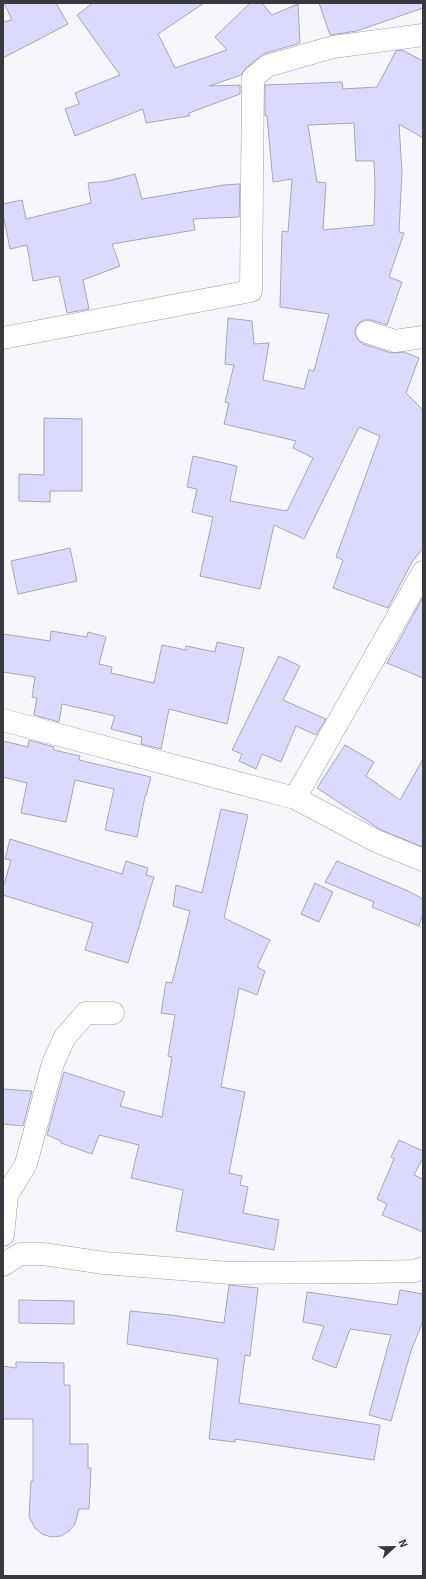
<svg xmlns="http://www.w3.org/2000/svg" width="426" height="1579" viewBox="0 0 426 1579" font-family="Signika,sans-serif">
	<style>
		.building { fill: #dcd9ff; stroke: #a7a6b7; fill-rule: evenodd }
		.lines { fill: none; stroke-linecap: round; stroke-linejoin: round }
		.minor-casing { stroke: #a19bab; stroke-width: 23 }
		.minor { stroke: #fff; stroke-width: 22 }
	</style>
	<rect width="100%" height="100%" fill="#f8f6fd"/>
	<path class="building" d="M 4,3 L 56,3 L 68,24 L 3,58 L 3,22 L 12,20 Z
		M 93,3 L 204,3 L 158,34 L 175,68 L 227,50 L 215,37 L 250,3 L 262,3 L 272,15 L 298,4 L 300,43 L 263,54 L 245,69 L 241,75 L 209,86 L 240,85 L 240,94 L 189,113 L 189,116 L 146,123 L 143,109 L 75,136 L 65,109 L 79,104 L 75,93 L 120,75 L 77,15 Z
		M 319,3 L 423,3 L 423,8 L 357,31 L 330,35 Z
		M 402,50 L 423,61 L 423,138 L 399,124 L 402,172 L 399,232 L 404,233 L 389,277 L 402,282 L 387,325 L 371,320 L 364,320 L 359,323 L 355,328 L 355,334 L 358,340 L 363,344 L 391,353 L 404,352 L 419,358 L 406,393 L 423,410 L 423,548 L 412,562 L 388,608 L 333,588 L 343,560 L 336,557 L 380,436 L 359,427 L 304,539 L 274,525 L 260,589 L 200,576 L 213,517 L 192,512 L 197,489 L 187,487 L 193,456 L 237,466 L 230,501 L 287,511 L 313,458 L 293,448 L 296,441 L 224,424 L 229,403 L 225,402 L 234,365 L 225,364 L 228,318 L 252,321 L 254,344 L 269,343 L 263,380 L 304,389 L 309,370 L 314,371 L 329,314 L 280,307 L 282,231 L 288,232 L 292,179 L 273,182 L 267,116 L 265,116 L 265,85 L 342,82 L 343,89 L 377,87 L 396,51 ZM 354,123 L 356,161 L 374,161 L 375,185 L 374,225 L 323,230 L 326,183 L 317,182 L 308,125 Z
		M 135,174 L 142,199 L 224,185 L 240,184 L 239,217 L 193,219 L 195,230 L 112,244 L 120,266 L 83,280 L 89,309 L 67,313 L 59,276 L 33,281 L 27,245 L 10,249 L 3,214 L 3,204 L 22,200 L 26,219 L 91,203 L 88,183 L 108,181 Z
		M 44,418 L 82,419 L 82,491 L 50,491 L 50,502 L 19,501 L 19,474 L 44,475 Z
		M 70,548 L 77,581 L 18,594 L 11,561 Z
		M 423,597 L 423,678 L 387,663 Z
		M 51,631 L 87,637 L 88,632 L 106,637 L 99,664 L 112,667 L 111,673 L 154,683 L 162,645 L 186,650 L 186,646 L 215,652 L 217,642 L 244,648 L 227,724 L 169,709 L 161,749 L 141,744 L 142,737 L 111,729 L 115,716 L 62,704 L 59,722 L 34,715 L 37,698 L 32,697 L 35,677 L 3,672 L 3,634 L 50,641 Z
		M 279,656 L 300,666 L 283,700 L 326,719 L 316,735 L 296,726 L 281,762 L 262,754 L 256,769 L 239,761 L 242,754 L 232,750 Z
		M 29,740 L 54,747 L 54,750 L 80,756 L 79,760 L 151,777 L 146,796 L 145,796 L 137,837 L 105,830 L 114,789 L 75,780 L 66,822 L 21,813 L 27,783 L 3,777 L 3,741 L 28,747 Z
		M 345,745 L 374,762 L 366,776 L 400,800 L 423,759 L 423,847 L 381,830 L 317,788 Z
		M 221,809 L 248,815 L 224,918 L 270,940 L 257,967 L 265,971 L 257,995 L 239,988 L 221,1087 L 245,1092 L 229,1173 L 242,1176 L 240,1185 L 248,1187 L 243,1213 L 279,1220 L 274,1250 L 176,1231 L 183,1190 L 131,1178 L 139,1145 L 99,1135 L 92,1154 L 61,1143 L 61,1141 L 47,1135 L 64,1072 L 125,1092 L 120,1106 L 162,1117 L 172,1057 L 168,1056 L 175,1015 L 161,1013 L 166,982 L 172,983 L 190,911 L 173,906 L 176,885 L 202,893 Z
		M 10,839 L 122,874 L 126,861 L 148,868 L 146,875 L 154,877 L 128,963 L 85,950 L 93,923 L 3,895 L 3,888 L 11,860 L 5,859 Z
		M 337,861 L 408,891 L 423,899 L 423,913 L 419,926 L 372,907 L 374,902 L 325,882 Z
		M 315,883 L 333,892 L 319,922 L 301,914 Z
		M 3,1089 L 32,1091 L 23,1126 L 3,1124 Z
		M 399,1140 L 423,1151 L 423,1158 L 414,1175 L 423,1179 L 423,1232 L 382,1215 L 387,1204 L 377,1199 L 394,1159 L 391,1157 Z
		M 229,1285 L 258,1288 L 250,1356 L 245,1355 L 239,1403 L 380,1425 L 374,1460 L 235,1439 L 235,1442 L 209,1439 L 218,1359 L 127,1344 L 130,1311 L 171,1315 L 224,1323 Z
		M 400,1290 L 423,1294 L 423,1321 L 411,1351 L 391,1421 L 369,1415 L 391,1335 L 350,1329 L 336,1368 L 312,1359 L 324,1326 L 303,1322 L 307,1292 L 397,1305 Z
		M 19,1300 L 74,1301 L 74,1324 L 19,1323 Z
		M 16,1362 L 64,1363 L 64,1385 L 70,1385 L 70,1444 L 88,1444 L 88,1468 L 91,1468 L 89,1509 L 79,1509 L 75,1524 L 69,1531 L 61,1536 L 51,1537 L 42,1534 L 35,1528 L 29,1517 L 31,1481 L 33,1481 L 33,1419 L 3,1419 L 3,1366 L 16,1368 Z"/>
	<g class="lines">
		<g class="minor-casing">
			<path id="minor" d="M 367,332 L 395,341 L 423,337
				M 3,338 L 251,291 L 253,78 L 267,66 L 333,47 L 423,35
				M 3,720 L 295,798 L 376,841 L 423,860
				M 295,798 L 423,572
				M 3,1235 L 7,1195 L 26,1164 L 53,1063 L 65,1037 L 86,1013 L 113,1013
				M 3,1265 L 20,1254 L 43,1254 L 104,1263 L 230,1273 L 371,1272 L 415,1271 L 423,1268"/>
		</g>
		<use href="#minor" class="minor"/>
	</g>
	<rect width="426" height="1579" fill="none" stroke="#3a383f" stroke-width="8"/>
	<g transform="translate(394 1547) rotate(68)" stroke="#ffffff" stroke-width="3" paint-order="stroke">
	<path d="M0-3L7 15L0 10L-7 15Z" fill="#3a383f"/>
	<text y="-6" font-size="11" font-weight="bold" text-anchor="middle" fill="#3a383f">N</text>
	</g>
</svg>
